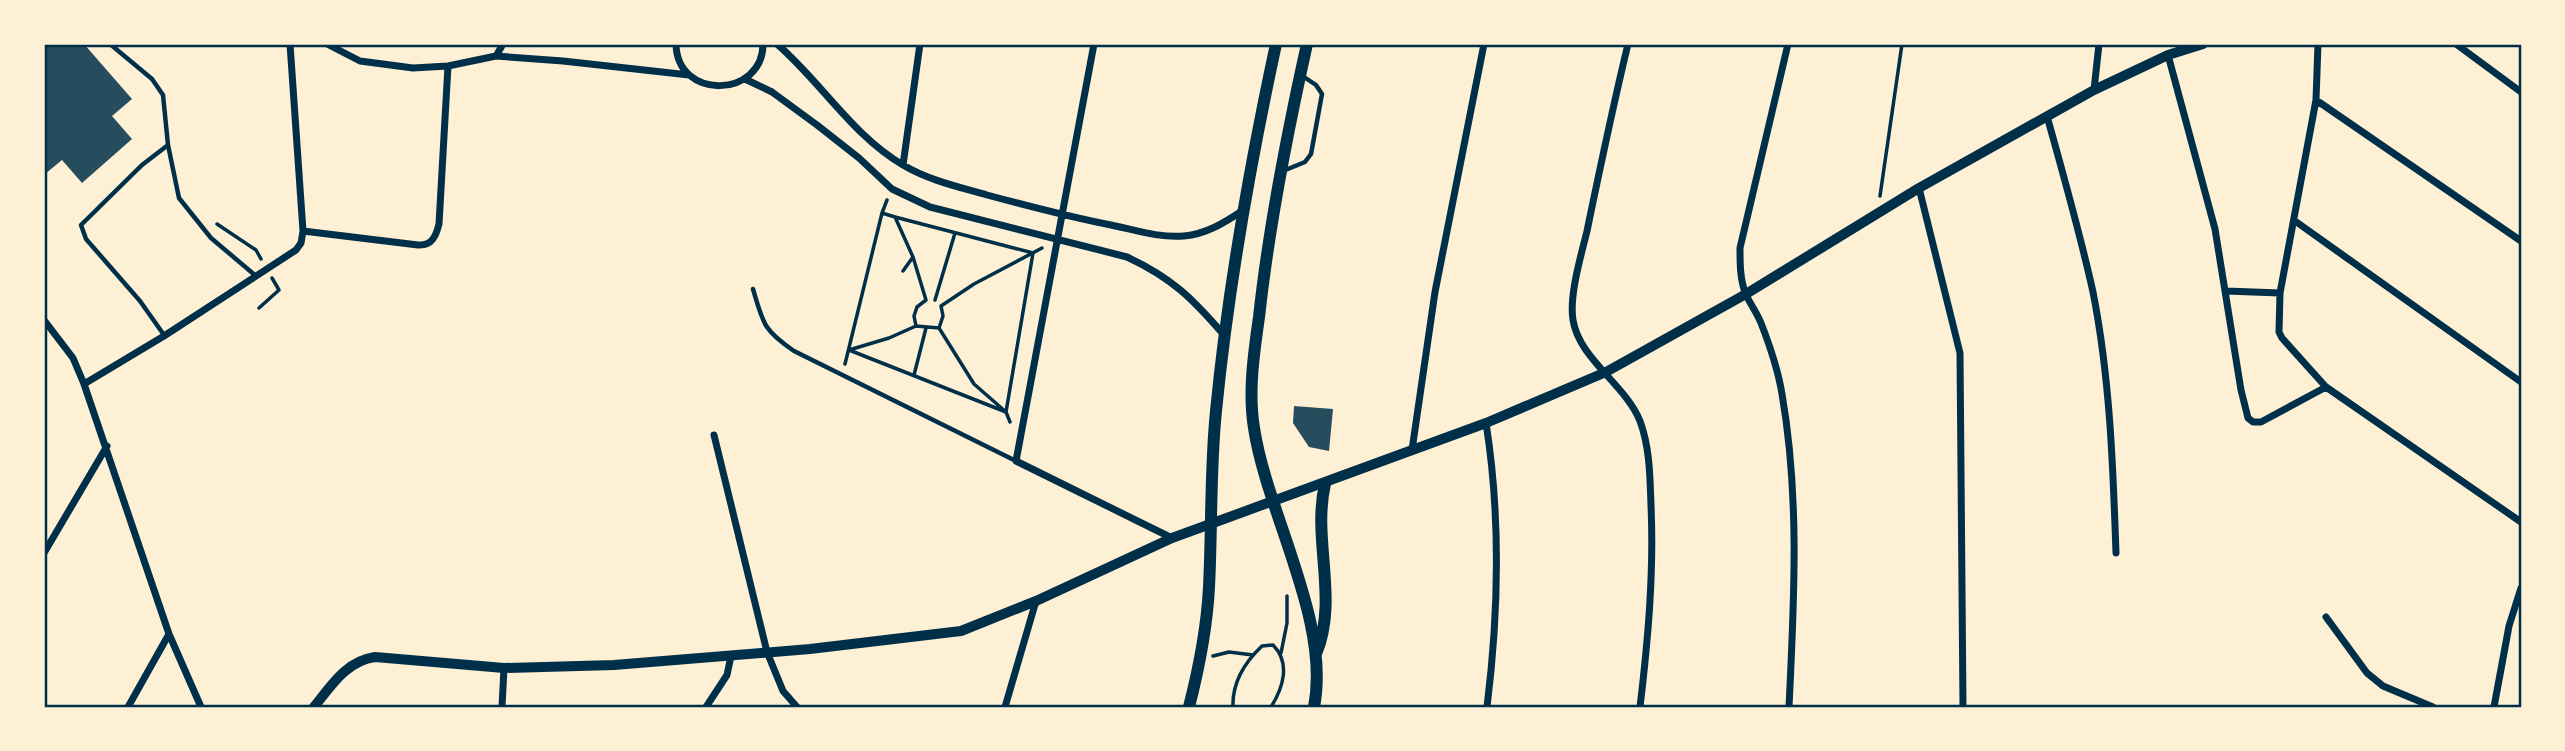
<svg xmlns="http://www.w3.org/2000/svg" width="2565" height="751" viewBox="0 0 2565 751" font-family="'Public Sans',sans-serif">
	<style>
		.building { fill: #264d5e }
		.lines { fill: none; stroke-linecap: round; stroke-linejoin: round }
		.path { stroke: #003049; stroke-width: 3.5 }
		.service { stroke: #003049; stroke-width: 4.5 }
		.minor { stroke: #003049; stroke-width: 7 }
		.tertiary { stroke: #003049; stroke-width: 10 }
		.secondary { stroke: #003049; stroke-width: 12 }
		.neatline { fill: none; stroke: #003049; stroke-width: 2.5 }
	</style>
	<rect width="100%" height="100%" fill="#fdf0d5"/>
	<path class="building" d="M 44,44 L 84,44 L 132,99 L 112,116 L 132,139 L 82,183 L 62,160 L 45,174 L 44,172 Z
		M 1294,406 L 1333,409 L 1329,451 L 1309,447 L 1293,423 Z"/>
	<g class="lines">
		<path class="path" d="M 1880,196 L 1902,44
			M 882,213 L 887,200
			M 217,224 L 256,250 L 261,259
			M 903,271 L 913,257
			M 935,300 L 955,233
			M 259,308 L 279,290 L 272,278
			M 916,326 L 939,328 L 943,316 L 941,306 L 974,284 L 1042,248
			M 939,328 L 974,384 L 1006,412 L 849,350 L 889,338 L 916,326 L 914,316 L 917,307 L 926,300 L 913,257 L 895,217 L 1033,253 L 1006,412 L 1010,422
			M 845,364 L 882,213 L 895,217
			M 914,375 L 926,328
			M 1281,653 L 1287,623 L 1287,596
			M 1213,656 L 1229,652 L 1253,655
			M 1233,707 C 1232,682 1244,663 1262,646 L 1273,645 C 1291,663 1283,688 1271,707"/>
		<path class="service" d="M 110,44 L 152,79 L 163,95 L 168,145
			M 1283,171 L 1305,162 L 1311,154 L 1322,94 L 1316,85 L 1301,75
			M 753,289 C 763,323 763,330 794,351 L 1016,461
			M 164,335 L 140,301 L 86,239 L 81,225 L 142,165 L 168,145 L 179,198 L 211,238 L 256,276"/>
		<path class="minor" d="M 327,44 L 360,61 L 413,68 L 448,66 L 496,56 L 563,61 L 689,75
			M 676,44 C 677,101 763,98 763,44
			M 777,44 C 821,82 852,135 903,165 C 928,180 959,187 987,195 C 1028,206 1069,217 1111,225 C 1135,230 1159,238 1184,236 C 1206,234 1224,223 1242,211
			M 1094,44 L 1016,461 L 1172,538
			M 1628,44 C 1613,106 1600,168 1587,231 C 1581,256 1569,295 1573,320 C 1579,359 1626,385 1640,421 C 1650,448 1650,478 1651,505 C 1654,573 1648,640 1640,707
			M 1788,44 L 1740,248 C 1740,264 1740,280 1746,295 C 1751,305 1757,313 1761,323 C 1770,346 1778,370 1782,394 C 1800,498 1794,603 1789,707
			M 2318,44 L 2316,100 L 2280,293 L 2279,332 L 2282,338 L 2326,387 L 2521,522
			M 2456,44 L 2521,92
			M 2168,55 L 2215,229 L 2241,390 L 2248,418 L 2253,422 L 2261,422 L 2326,387
			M 496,56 L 503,44
			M 745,79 L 772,92 L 817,125 L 859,158 L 892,189 L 930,207 L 1127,257 C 1172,278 1192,298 1224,335
			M 2094,90 L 2099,44
			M 2316,100 L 2521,241
			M 2047,116 C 2063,174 2080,233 2093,292 C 2110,378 2113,466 2116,553
			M 903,165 L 920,44
			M 1919,188 L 1960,353 L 1963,707
			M 2295,221 L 2521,382
			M 303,231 L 418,245 C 432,246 436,236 439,224 L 448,66
			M 2226,291 L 2280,293
			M 44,320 L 73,358 L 84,384 L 169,634 L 201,707
			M 84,384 L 164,336 L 296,250 L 301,243 L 303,231 L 290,44
			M 1486,423 C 1501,518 1499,611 1487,707
			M 714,435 L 767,652 L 783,691 L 797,707
			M 1412,450 L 1435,292 L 1484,44
			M 44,553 L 107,446
			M 2326,617 L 2367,673 L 2383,686 L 2433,707
			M 128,707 L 169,634
			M 502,707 L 504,668
			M 706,707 L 727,675 L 731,656
			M 1005,707 L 1036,601
			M 2494,707 L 2509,626 L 2521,588"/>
		<path class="tertiary" d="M 314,707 C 331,686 346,661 375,657 L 504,668 L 614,665 L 810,649 L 961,631 L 1036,601 L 1172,538 L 1486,423 L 1606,372 L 1746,294 L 1919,188 L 2094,90 L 2168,55 L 2203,44"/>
		<path class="secondary" d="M 1307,44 C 1287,134 1269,225 1259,317 C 1254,353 1248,391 1254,428 C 1267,514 1331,621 1314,707
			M 1316,654 C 1339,599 1312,540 1325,484
			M 1189,707 C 1199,668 1207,627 1209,587 C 1212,528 1210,469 1216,411 C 1228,288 1250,165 1276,44"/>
	</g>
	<rect width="2565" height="751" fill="none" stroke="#fdf0d5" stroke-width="91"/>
	<rect x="46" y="46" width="2474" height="660" class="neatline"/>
</svg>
